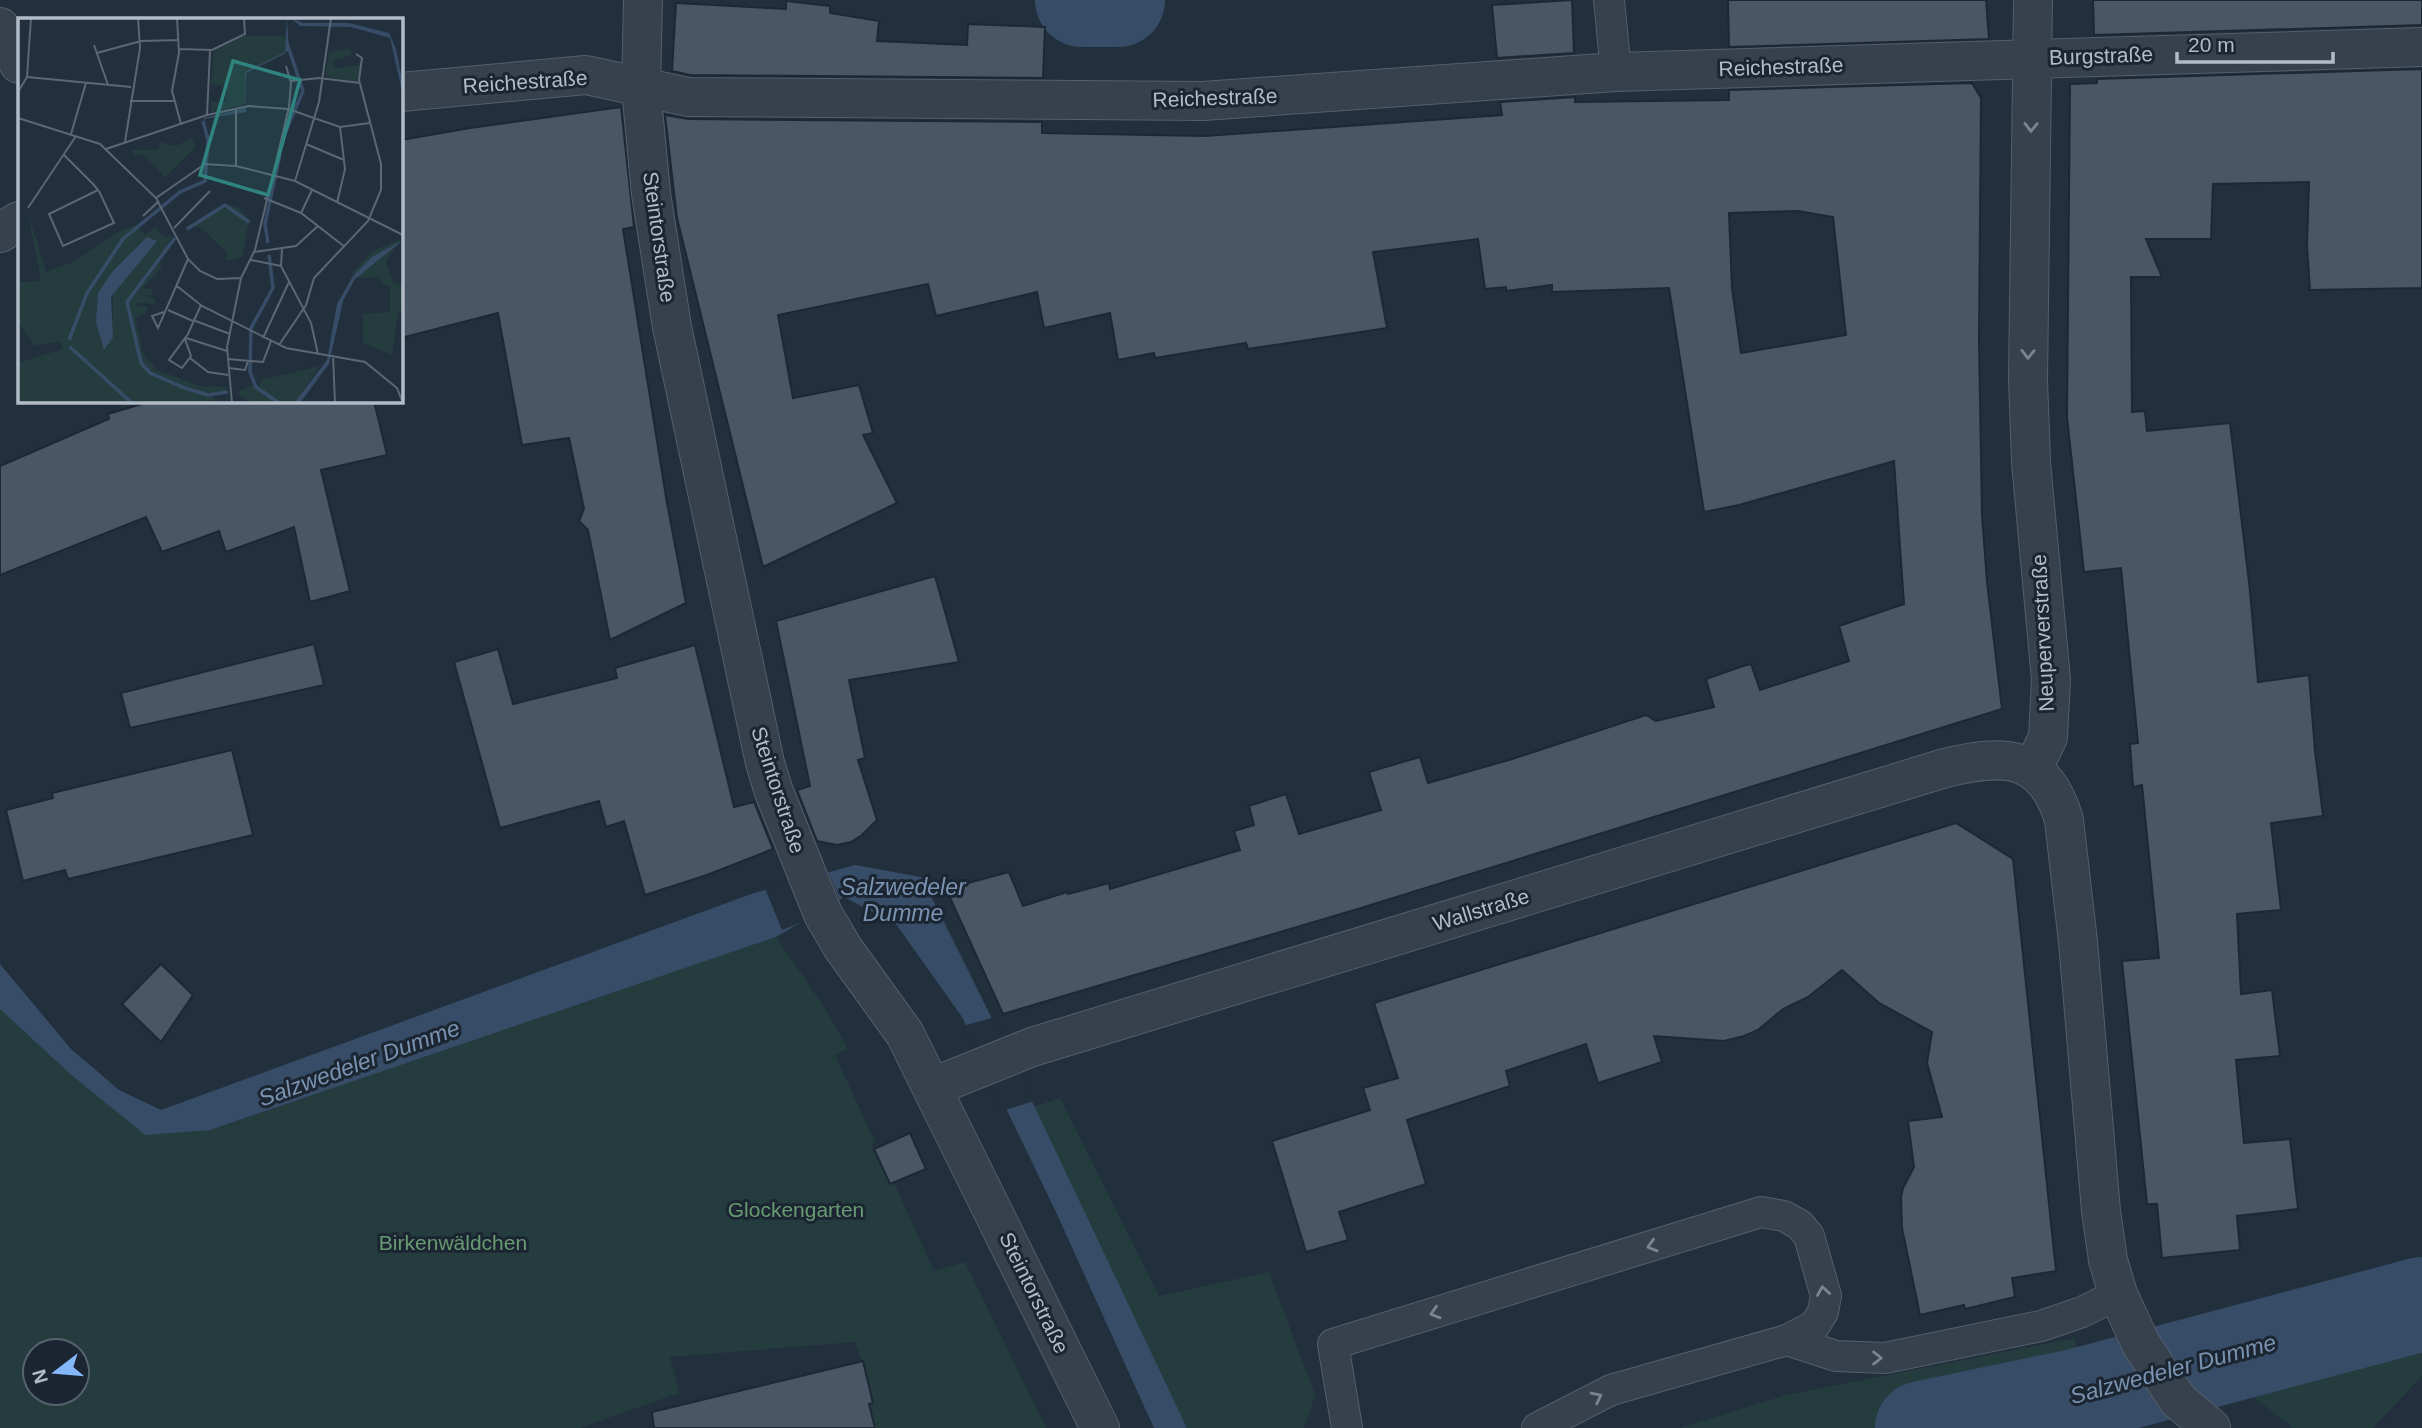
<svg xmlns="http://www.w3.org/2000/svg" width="2422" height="1428" viewBox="0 0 2422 1428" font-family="Arial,sans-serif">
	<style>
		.green { fill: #243c3e; fill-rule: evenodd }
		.water { fill: #374d67 }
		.pier { fill: #222f3d }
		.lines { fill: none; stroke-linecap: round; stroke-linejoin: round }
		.river { stroke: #374d67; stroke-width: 94 }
		.building { fill: #485666; stroke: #1e2834; stroke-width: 2; fill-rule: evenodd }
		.lane-casing { stroke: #555f6b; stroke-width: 32 }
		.street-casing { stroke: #555f6b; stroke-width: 40 }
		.lane { stroke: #36414d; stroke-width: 30 }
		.street { stroke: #36414d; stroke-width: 38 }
		.oneway { stroke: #7a8591 }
		.labels { text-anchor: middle; stroke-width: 6; stroke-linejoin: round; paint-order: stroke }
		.street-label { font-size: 21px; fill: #b2bcc8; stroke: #1c2632 }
		.park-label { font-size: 21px; fill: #689a72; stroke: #1c2632 }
		.water-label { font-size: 23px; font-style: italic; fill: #7993b1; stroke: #1c2632 }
		.inset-river { fill: none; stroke: #374d67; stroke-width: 3.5 }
		.inset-road { fill: none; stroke: #5c6775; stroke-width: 2 }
		.view { fill: #308480; fill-opacity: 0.15; stroke: #308480; stroke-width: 3.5 }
		.inset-edge { fill: none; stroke: #b2bcc8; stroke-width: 3.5 }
	</style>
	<rect width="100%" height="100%" fill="#222f3d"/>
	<path class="green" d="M 776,937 L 826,1010 L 848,1049 L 835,1055 L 875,1142 L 872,1145 L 890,1184 L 894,1183 L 934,1271 L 965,1262 L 1046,1428 L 875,1428 L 869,1404 L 873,1402 C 868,1381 862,1362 855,1342 L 670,1357 L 679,1393 L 580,1428 L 0,1428 L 0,1009 L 68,1072 L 210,1130 ZM 35,1351 L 77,1351 L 77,1393 L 35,1393 Z
		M 1060,1098 L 1159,1296 L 1269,1272 L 1315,1395 L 1304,1428 L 1187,1428 L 1033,1107 Z
		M 2422,1275 L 2422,1376 L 2373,1428 L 2293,1428 L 2255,1398 L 2207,1347 Z
		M 2075,1338 L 2085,1410 L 2010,1428 L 1680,1428 L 1782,1396 Z"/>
	<path class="water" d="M 855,865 L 921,877 C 1014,1058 1099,1244 1187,1428 L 1154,1428 L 1055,1210 L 962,1017 L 896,924 L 844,897 L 776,937 L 210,1130 L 145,1135 L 68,1072 L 0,1009 L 0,964 L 71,1049 L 119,1090 L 161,1110 L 754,893 Z"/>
	<path class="pier" d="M 827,869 L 841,903 L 820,915 L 782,930 L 764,886 Z
		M 996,1017 L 1034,1101 L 1002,1111 L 962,1026 Z"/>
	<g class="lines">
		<path class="river" d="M 1082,0 L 1118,0
			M 1922,1428 L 2080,1395 L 2422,1304"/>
	</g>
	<path class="building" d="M 1572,0 L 1574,53 L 1497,58 L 1492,5 Z
		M 1728,0 L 1986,0 L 1989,39 L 1729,47 Z
		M 2093,0 L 2422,0 L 2422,25 L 2094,35 Z
		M 786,1 L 830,6 L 830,13 L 879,21 L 877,41 L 967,45 L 968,24 L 1045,27 L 1043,78 L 690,75 L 672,71 L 676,3 L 786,9 Z
		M 2422,69 L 2422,288 L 2310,290 L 2307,246 L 2309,182 L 2213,184 L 2211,239 L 2146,239 L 2162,277 L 2131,277 L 2132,412 L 2145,411 L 2147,431 L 2230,423 L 2250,591 L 2258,682 L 2309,675 L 2315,751 L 2323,816 L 2271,823 L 2281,910 L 2237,914 L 2241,994 L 2272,990 L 2280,1056 L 2236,1060 L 2244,1143 L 2290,1139 L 2298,1209 L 2237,1216 L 2240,1250 L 2162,1258 L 2157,1204 L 2147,1204 L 2122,961 L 2159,958 L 2142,785 L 2133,787 L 2130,744 L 2138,743 L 2121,568 L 2084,572 L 2067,417 L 2070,84 L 2097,83 L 2097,79 Z
		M 1972,83 L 1981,98 L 1979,340 L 1982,515 L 1987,582 L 2002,709 L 1361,908 L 1003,1014 L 946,889 L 1009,872 L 1023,906 L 1067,892 L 1068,894 L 1109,883 L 1110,889 L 1240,850 L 1234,831 L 1254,825 L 1249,806 L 1286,794 L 1299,834 L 1381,810 L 1369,772 L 1389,766 L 1420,757 L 1428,783 L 1509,760 L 1646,715 L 1656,721 L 1714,707 L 1706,679 L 1743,666 L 1751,664 L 1760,690 L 1849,661 L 1839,626 L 1904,604 L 1894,461 L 1739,505 L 1704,512 L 1669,288 L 1552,292 L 1552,285 L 1506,291 L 1506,287 L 1485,289 L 1478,239 L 1373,252 L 1387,328 L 1248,349 L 1246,343 L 1155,358 L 1154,353 L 1118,360 L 1110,313 L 1044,328 L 1037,292 L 936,316 L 928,284 L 778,315 L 793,398 L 859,385 L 873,433 L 863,435 L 897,503 L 763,567 L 677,218 L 665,115 L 688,119 L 1042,122 L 1042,133 L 1205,136 L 1502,115 L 1500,102 L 1575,97 L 1575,102 L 1729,100 L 1729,90 ZM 1798,211 L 1833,217 L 1846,335 L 1741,353 L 1732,288 L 1729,213 Z
		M 621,107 L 634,227 L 623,229 L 667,503 L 686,603 L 610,640 L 588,530 L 579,521 L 584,509 L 569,438 L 522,445 L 498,313 L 401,338 L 401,140 L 470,128 Z
		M 152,401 L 374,401 L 387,455 L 321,470 L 350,591 L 310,602 L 294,527 L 226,552 L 219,531 L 162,552 L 146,517 L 0,575 L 0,466 L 109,419 L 108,414 Z
		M 935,576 L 959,662 L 849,680 L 865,758 L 858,760 L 877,820 L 862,835 L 851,842 L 837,845 L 817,841 L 797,790 L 810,786 L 776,621 Z
		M 314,644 L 324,685 L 130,728 L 121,693 Z
		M 695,645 L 734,807 L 754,802 L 773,849 L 707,875 L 645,895 L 624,821 L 606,827 L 599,801 L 500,828 L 454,662 L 498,649 L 513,704 L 617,678 L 615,668 Z
		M 232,750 L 253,835 L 68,879 L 65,870 L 23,881 L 6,810 L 53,798 L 52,793 Z
		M 1956,823 L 2013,859 L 2056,1271 L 2012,1278 L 2015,1297 L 1965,1309 L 1964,1305 L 1920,1315 L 1902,1228 L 1901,1197 L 1903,1188 L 1914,1167 L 1908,1121 L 1942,1117 L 1927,1063 L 1932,1032 L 1879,1003 L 1842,970 L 1808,997 L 1783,1009 L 1758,1030 L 1744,1036 L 1724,1041 L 1654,1036 L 1662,1062 L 1598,1083 L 1586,1044 L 1506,1071 L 1510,1086 L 1407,1120 L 1426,1184 L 1339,1212 L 1348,1240 L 1306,1252 L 1272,1141 L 1370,1110 L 1363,1088 L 1398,1078 L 1374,1003 Z
		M 161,964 L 193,995 L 161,1042 L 122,1004 Z
		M 910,1133 L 926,1169 L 890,1184 L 874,1149 Z
		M 863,1361 L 873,1403 L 869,1404 L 875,1428 L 654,1428 L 652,1412 Z"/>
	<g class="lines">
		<g class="lane-casing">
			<path id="lane" d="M 1609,0 L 1616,72
				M 1787,1340 L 1836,1356 L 1885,1358 L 2041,1326 L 2082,1312 L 2118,1294
				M 1347,1428 L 1333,1344 L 1761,1212 L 1784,1216 L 1800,1225 L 1809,1236 L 1826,1296 L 1823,1312 L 1815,1325 L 1787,1340 L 1611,1390 L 1537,1428"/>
		</g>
		<g class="street-casing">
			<path id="street" d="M 643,0 L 641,88 L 651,194 L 672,327 L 765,763 L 774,792 L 823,914 L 843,948 L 905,1034 L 1100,1428
				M 0,27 L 19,64
				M 401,92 L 586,75 L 688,97 L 1203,101 L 1616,72 L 2422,47
				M 0,233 L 19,221
				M 2033,769 L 2048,737 L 2051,680 L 2031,462 L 2028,380 L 2033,0
				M 933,1087 L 1032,1047 L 1945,768 C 2004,754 2044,753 2064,820 L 2078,942 L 2101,1211 L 2108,1260 L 2118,1294 L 2141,1344 L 2178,1400 L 2211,1428"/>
		</g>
		<use href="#lane" class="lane"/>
		<use href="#street" class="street"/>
	</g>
	<defs><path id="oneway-chevron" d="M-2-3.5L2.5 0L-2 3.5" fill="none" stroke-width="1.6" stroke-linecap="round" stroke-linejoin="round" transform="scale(1.75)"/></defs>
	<g class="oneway">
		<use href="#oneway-chevron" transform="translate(2031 127) rotate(91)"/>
		<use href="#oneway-chevron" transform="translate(2028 354) rotate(91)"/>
		<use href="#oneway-chevron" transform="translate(1652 1246) rotate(163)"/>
		<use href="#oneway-chevron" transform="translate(1823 1291) rotate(-99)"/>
		<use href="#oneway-chevron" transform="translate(1435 1313) rotate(163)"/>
		<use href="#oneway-chevron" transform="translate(1877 1358)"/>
		<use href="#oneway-chevron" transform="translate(1597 1397) rotate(-27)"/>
	</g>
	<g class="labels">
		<g class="street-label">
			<text transform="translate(2101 56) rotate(-2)" y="7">Burgstraße</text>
			<text transform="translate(1781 67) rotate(-2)" y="7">Reichestraße</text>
			<text transform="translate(525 82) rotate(-4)" y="7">Reichestraße</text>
			<text transform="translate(1215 98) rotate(-2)" y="7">Reichestraße</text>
			<text transform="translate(659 237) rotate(82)" y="7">Steintorstraße</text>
			<text transform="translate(2043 633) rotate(-93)" y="7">Neuperverstraße</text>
			<text transform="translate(778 790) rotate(72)" y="7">Steintorstraße</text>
			<text transform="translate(1481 910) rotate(-17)" y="7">Wallstraße</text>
			<text transform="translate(1034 1293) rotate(64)" y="7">Steintorstraße</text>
		</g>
		<g class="park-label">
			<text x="796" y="1217">Glockengarten</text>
			<text x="453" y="1250">Birkenwäldchen</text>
		</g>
		<g class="water-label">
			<text x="903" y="895">Salzwedeler<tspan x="903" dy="26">Dumme</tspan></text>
			<text transform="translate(359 1063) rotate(-20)" y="8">Salzwedeler Dumme</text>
			<text transform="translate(2173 1369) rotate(-15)" y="8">Salzwedeler Dumme</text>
		</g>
	</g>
	<g transform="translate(18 18)">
		<rect width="385" height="385" fill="#222f3d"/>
		<path d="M 269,1 L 267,34 L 227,54 L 228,86 L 193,94 L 193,84 L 207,84 L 209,76 L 207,68 L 193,66 L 196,33 L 224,18 L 268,18 ZM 332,30 L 334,37 L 315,42 L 317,50 L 341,47 L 342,41 L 344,54 L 337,65 L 307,58 L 311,34 ZM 175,119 L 177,130 L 147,159 L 126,137 L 116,138 L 114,132 L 140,132 L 141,124 L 158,128 ZM 207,186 L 221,190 L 233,205 L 229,210 L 225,238 L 215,242 L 207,242 L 210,235 L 182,209 L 168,210 ZM 9,191 L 28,254 L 55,244 L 98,215 L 117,207 L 127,217 L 137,209 L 148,220 L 156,216 L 140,243 L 144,249 L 125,270 L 135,271 L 133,278 L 120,275 L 137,281 L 136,286 L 119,285 L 119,289 L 130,289 L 127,296 L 117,299 L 125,335 L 139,352 L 182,368 L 208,369 L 209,375 L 196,376 L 196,385 L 0,385 L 0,345 L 45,331 L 42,323 L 17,328 L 0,304 L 0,264 L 23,263 ZM 139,223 L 95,276 L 95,302 L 83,326 L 80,275 L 122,225 ZM 383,221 L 368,243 L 375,264 L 385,268 L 385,293 L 380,294 L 374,337 L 345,325 L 345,296 L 372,294 L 372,268 L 363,265 L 362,259 L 339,260 L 334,255 L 354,233 ZM 302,348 L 276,385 L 263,385 L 240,370 L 243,362 ZM 236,367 L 242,373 L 259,385 L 233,385 L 217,374 Z" fill="#243c3e" fill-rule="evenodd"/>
		<path d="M 269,0 L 271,32 L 266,36 L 228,55 L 228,94 L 187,101 L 185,107 L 186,100 L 228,90 L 227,54 L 267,34 ZM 273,0 L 285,5 L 331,5 L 371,15 L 378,31 L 385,66 L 385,78 L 372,20 L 333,9 L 282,8 ZM 129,219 L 139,223 L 93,279 L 95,319 L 86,332 L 78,304 L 80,275 L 94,254 ZM 385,222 L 337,261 L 325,283 L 311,346 L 282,385 L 276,385 L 309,342 L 319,286 L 335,258 L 354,239 Z" fill="#374d67"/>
		<path class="inset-river" d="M 267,115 L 285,73 L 269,25M 169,211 L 207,187 L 231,204M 157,220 L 109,284 L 123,345 L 132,355 L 167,370 L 190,377 L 210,374M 250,225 L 247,206 L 262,137M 251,237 L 255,270 L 233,310 L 232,354 L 238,369 L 261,385M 51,322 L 69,275 L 105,221 L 162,174 L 187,163 L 190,122 L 185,103M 52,329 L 114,385"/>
		<path class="inset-road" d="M 159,0 L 161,35 L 154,73 L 163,106M 76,27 L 90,67M 161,31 L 194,32 L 227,16 L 226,0M 79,35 L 123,23 L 161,22M 9,59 L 113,69M 273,63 L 301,60 L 342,65M 0,74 L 9,59 L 13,0M 112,83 L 156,83M 218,91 L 218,148M 189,97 L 192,33M 0,100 L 82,126 L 138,180 L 170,241 L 182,253 L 199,261 L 223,260M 53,116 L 68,65M 107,124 L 122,30 L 120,0M 288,126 L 326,142M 88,131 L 189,97 L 231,88 L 270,91 L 322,109 L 352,105M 45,136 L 75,166 L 80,172 L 81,173 L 96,205 L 45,228 L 31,196 L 80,172M 277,163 L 301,84 L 313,0M 138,180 L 187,146 L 218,148 L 277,163 L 385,217M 246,180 L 283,195 L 327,229M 319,185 L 327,151 L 322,109M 10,190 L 58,118M 283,195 L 294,172M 125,198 L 141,183M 156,210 L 192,173M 264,231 L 263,248 L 293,305 L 300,336M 236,234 L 278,228 L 300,208M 233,242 L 263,248M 159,268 L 184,288 L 268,330 L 347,344 L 379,370 L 385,385M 150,292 L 175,303M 146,294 L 134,298 L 140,310 L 170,241M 175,302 L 212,316M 168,320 L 209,333M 245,320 L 271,264M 167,321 L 173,338 L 164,350 L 151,342 L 170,316 L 183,287M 261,327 L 288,287 L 296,260 L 350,203 L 363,172 L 363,146 L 341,62 L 344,40 L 338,36M 315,337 L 317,385M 172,340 L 190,354 L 210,357M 210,341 L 245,344 L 253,323M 210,350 L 227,352 L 230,343M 214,385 L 209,329 L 223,260 L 237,232 L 271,89 L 273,65 L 268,48"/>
		<path class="view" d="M 215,43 L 282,62 L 250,177 L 182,157 Z"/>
		<rect width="385" height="385" class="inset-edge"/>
	</g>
	<g transform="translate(56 1372) rotate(254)"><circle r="33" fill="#1c2632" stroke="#58626e" stroke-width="2"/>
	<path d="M0-5L12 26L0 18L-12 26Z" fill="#85b7fb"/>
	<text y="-10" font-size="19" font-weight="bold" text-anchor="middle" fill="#b2bcc8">N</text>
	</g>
	<path d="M2177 52v10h156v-10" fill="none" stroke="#b2bcc8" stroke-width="3.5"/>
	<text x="2188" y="52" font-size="21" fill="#b2bcc8" stroke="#1c2632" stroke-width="5" paint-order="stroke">20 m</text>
</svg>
